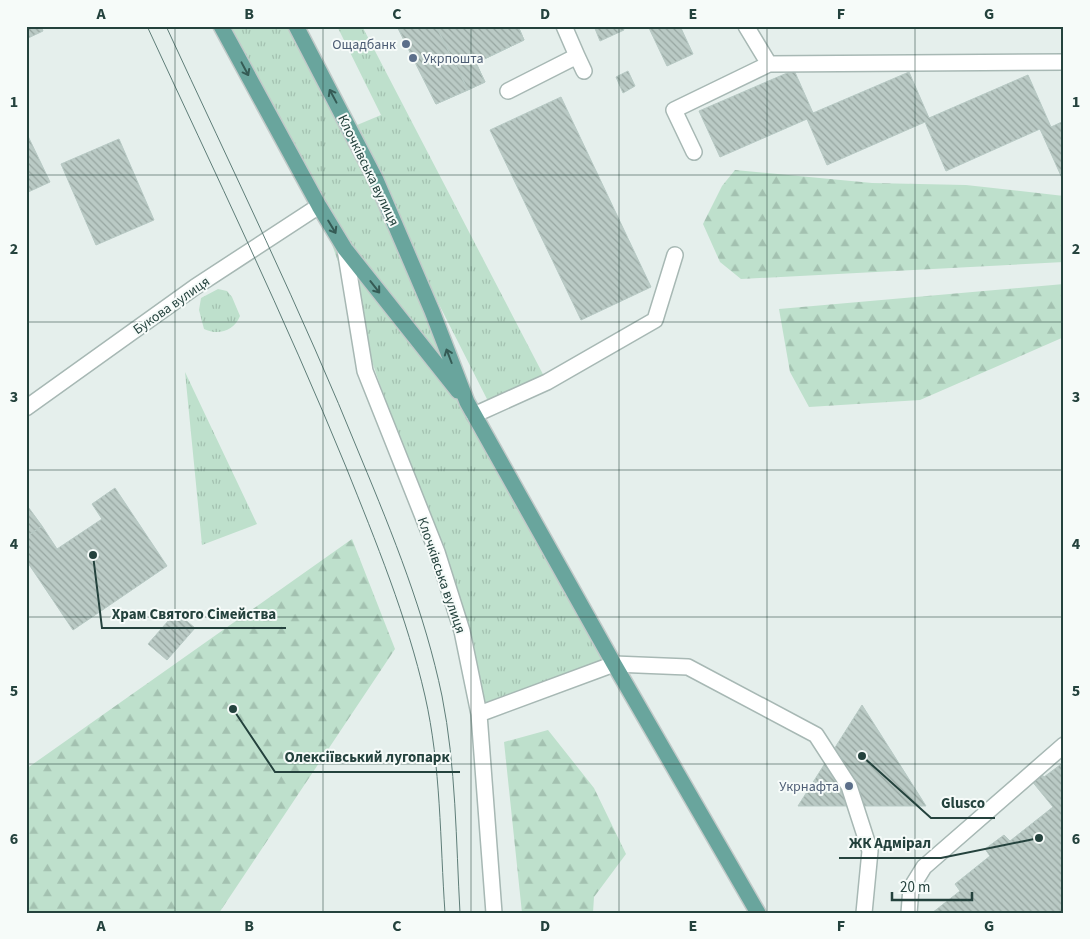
<svg xmlns="http://www.w3.org/2000/svg" width="1090" height="939" viewBox="0 0 1090 939" font-family="'Source Sans 3',sans-serif">
	<style>
		.grass { fill: url(#grass-tufts) }
		.forest { fill: url(#forest-firs) }
		.building { fill: url(#building-back-hatch); stroke: #b7c9c4 }
		.lines { fill: none; stroke-linecap: round; stroke-linejoin: round }
		.minor-casing { stroke: #a7b8b4; stroke-width: 18 }
		.major-casing { stroke: #c2cac9; stroke-width: 18 }
		.minor { stroke: #fff; stroke-width: 15 }
		.major { stroke: #69a59d; stroke-width: 15 }
		.tram { stroke: #5e7d78; stroke-width: 1 }
		.oneway { stroke: #355b55 }
		.grid { fill: none; stroke: #24423d; stroke-width: 1; stroke-opacity: 0.55 }
		.service-dot { fill: #5c6f8a; stroke: #f6fbf9; stroke-width: 2 }
		.labels { text-anchor: middle; stroke-width: 4; stroke-linejoin: round; paint-order: stroke }
		.service-label { font-size: 14px; fill: #4e5e75; stroke: #f6fbf9; text-anchor: end }
		.street-label { font-size: 14px; fill: #24423d; stroke: #f6fbf9 }
		.leader { fill: none; stroke: #24423d; stroke-width: 2 }
		.callout-dot { fill: #24423d; stroke: #f6fbf9; stroke-width: 2 }
		.callout-label { font-size: 15px; text-anchor: middle; font-weight: bold; fill: #24423d; stroke: #f6fbf9; stroke-width: 4; stroke-linejoin: round; paint-order: stroke }
		.neatline { fill: none; stroke: #24423d; stroke-width: 2 }
		.grid-label { font-size: 16px; text-anchor: middle; font-weight: bold; fill: #24423d }
	</style>
	<defs>
		<pattern id="grass-tufts" width="24" height="20" patternUnits="userSpaceOnUse" patternTransform="scale(1.25)"><rect width="24" height="20" fill="#bee0cc"/><path d="M3 7l-1-3M5 7V3M7 7l1-3M15 17l-1-3M17 17v-4M19 17l1-3" fill="none" stroke="#a3c1b0"/></pattern>
		<pattern id="forest-firs" width="22" height="20" patternUnits="userSpaceOnUse" patternTransform="scale(1.25)"><rect width="22" height="20" fill="#bee0cc"/><path d="M5 1l3.5 6h-7zM16 11l3.5 6h-7z" fill="#a3c1b0"/></pattern>
		<pattern id="building-back-hatch" width="6" height="6" patternUnits="userSpaceOnUse" patternTransform="scale(1.25)"><rect width="6" height="6" fill="#bacac5"/><path d="M-1 5l2 2M0 0l6 6M5-1l2 2" fill="none" stroke="#97a6a1"/></pattern>
	</defs>
	<rect width="100%" height="100%" fill="#e5efec"/>
	<path class="grass" d="M 221,26 L 296,26 L 350,128 L 381,115 L 337,26 L 362,26 L 547,382 L 490,405 L 381,190 L 467,402 L 614,664 L 479,714 L 437,552 L 319,206 Z
		M 218,289 L 227,291 L 232,297 L 240,316 C 234,331 218,336 204,329 L 199,310 L 201,298 Z
		M 185,372 L 257,524 L 202,545 Z"/>
	<path class="forest" d="M 735,170 L 872,183 L 966,185 L 1064,196 L 1064,262 L 741,279 L 720,262 L 703,224 L 722,186 Z
		M 1064,284 L 1064,337 L 920,400 L 809,407 L 790,372 L 779,309 Z
		M 352,539 L 395,649 L 219,913 L 26,913 L 26,769 Z
		M 548,730 L 594,788 L 626,854 L 594,897 L 593,913 L 522,913 L 504,742 Z"/>
	<path class="building" d="M 26,26 L 41,26 L 43,31 L 26,39 Z
		M 397,26 L 436,26 L 468,90 L 436,104 Z
		M 397,26 L 518,26 L 524,40 L 476,63 L 485,82 L 436,104 Z
		M 436,26 L 518,26 L 524,40 L 476,63 L 485,82 L 468,90 Z
		M 594,26 L 622,26 L 624,30 L 600,41 Z
		M 652,26 L 680,26 L 693,54 L 667,66 L 649,28 Z
		M 794,70 L 813,113 L 909,72 L 929,118 L 1028,75 L 1051,127 L 1064,121 L 1064,177 L 1062,178 L 1040,129 L 946,171 L 925,122 L 827,165 L 807,119 L 720,157 L 699,111 Z
		M 628,71 L 635,86 L 623,93 L 616,77 Z
		M 561,97 L 651,287 L 581,320 L 490,130 Z
		M 26,132 L 50,182 L 26,193 Z
		M 119,139 L 154,220 L 96,245 L 61,164 Z
		M 115,488 L 167,566 L 73,630 L 26,560 L 26,537 L 42,526 L 57,549 L 102,519 L 92,504 Z
		M 26,504 L 42,526 L 26,537 Z
		M 176,612 L 195,628 L 167,660 L 148,644 Z
		M 862,705 L 926,806 L 798,806 Z
		M 1064,762 L 1064,913 L 932,913 L 960,891 L 955,884 L 990,856 L 985,849 L 1004,835 L 1010,841 L 1053,807 L 1031,780 L 1040,772 L 1044,777 Z"/>
	<g class="lines">
		<g class="minor-casing">
			<path id="minor" d="M 746,26 L 769,64 L 1064,62
				M 577,56 L 584,71
				M 508,91 L 577,56 L 564,26
				M 694,152 L 674,110 L 769,64
				M 345,249 L 365,371 L 437,552 L 462,631 L 479,714 L 494,913
				M 26,408 L 195,287 L 319,206
				M 474,415 L 547,382 L 655,320 L 675,255
				M 479,714 L 614,664 L 688,667 L 816,735 L 849,786 L 870,851 L 864,913
				M 909,913 L 911,888 L 924,867 L 1064,745"/>
		</g>
		<g class="major-casing">
			<path id="major" d="M 221,26 L 319,206 L 345,249 L 458,391
				M 296,26 L 376,180 L 432,311 L 467,402 L 614,664 L 758,913"/>
		</g>
		<use href="#minor" class="minor"/>
		<use href="#major" class="major"/>
		<path class="tram" d="M 147,26 C 215,173 285,318 346,467 C 376,542 407,617 425,696 C 441,766 440,841 445,913
			M 166,26 C 232,169 302,312 361,458 C 393,535 425,614 442,696 C 456,766 456,841 460,913"/>
	</g>
	<defs><path id="oneway-shaft" d="M-6 0H5M1.5-3L5.5 0L1.5 3" fill="none" stroke-width="1.6" stroke-linecap="round" stroke-linejoin="round" transform="scale(1.25)"/></defs>
	<g class="oneway">
		<use href="#oneway-shaft" transform="translate(245 69) rotate(62)"/>
		<use href="#oneway-shaft" transform="translate(333 96) rotate(-118)"/>
		<use href="#oneway-shaft" transform="translate(332 227) rotate(59)"/>
		<use href="#oneway-shaft" transform="translate(375 287) rotate(52)"/>
		<use href="#oneway-shaft" transform="translate(449 356) rotate(-111)"/>
	</g>
	<path class="grid" d="M 175,26 L 175,913M 323,26 L 323,913M 471,26 L 471,913M 619,26 L 619,913M 767,26 L 767,913M 915,26 L 915,913M 26,175 L 1064,175M 26,322 L 1064,322M 26,470 L 1064,470M 26,617 L 1064,617M 26,764 L 1064,764"/>
	<g class="service-dot">
		<circle cx="406" cy="44" r="5"/>
		<circle cx="413" cy="58" r="5"/>
		<circle cx="849" cy="786" r="5"/>
	</g>
	<g class="labels">
		<g class="service-label">
			<text x="396" y="49">Ощадбанк</text>
			<text x="423" y="63" text-anchor="start">Укрпошта</text>
			<text x="839" y="791">Укрнафта</text>
		</g>
		<g class="street-label">
			<text transform="translate(369 170) rotate(64)" y="5">Клочківська вулиця</text>
			<text transform="translate(171 305) rotate(-35)" y="5">Букова вулиця</text>
			<text transform="translate(442 575) rotate(71)" y="5">Клочківська вулиця</text>
		</g>
	</g>
	<path class="leader" d="M93 555L102 628H286M233 709L275 772H460M862 756L931 818H995M1039 838L941 858H839"/>
	<g class="callout-dot">
		<circle cx="93" cy="555" r="5"/>
		<circle cx="233" cy="709" r="5"/>
		<circle cx="862" cy="756" r="5"/>
		<circle cx="1039" cy="838" r="5"/>
	</g>
	<g class="callout-label">
		<text x="194" y="619">Храм Святого Сімейства</text>
		<text x="367" y="762">Олексіївський лугопарк</text>
		<text x="963" y="808">Glusco</text>
		<text x="890" y="848">ЖК Адмірал</text>
	</g>
	<rect width="1090" height="939" fill="none" stroke="#f6fbf9" stroke-width="55"/>
	<path d="M892 892v8h80v-8" fill="none" stroke="#24423d" stroke-width="2.5"/>
	<text x="900" y="892" font-size="15" fill="#24423d" stroke="#f6fbf9" stroke-width="4" paint-order="stroke">20 m</text>
	<rect x="28" y="28" width="1034" height="884" class="neatline"/>
	<g class="grid-label">
		<text x="101" y="19">A</text>
		<text x="249" y="19">B</text>
		<text x="397" y="19">C</text>
		<text x="545" y="19">D</text>
		<text x="693" y="19">E</text>
		<text x="841" y="19">F</text>
		<text x="989" y="19">G</text>
		<text x="14" y="107">1</text>
		<text x="1076" y="107">1</text>
		<text x="14" y="254">2</text>
		<text x="1076" y="254">2</text>
		<text x="14" y="402">3</text>
		<text x="1076" y="402">3</text>
		<text x="14" y="549">4</text>
		<text x="1076" y="549">4</text>
		<text x="14" y="696">5</text>
		<text x="1076" y="696">5</text>
		<text x="14" y="844">6</text>
		<text x="1076" y="844">6</text>
		<text x="101" y="931">A</text>
		<text x="249" y="931">B</text>
		<text x="397" y="931">C</text>
		<text x="545" y="931">D</text>
		<text x="693" y="931">E</text>
		<text x="841" y="931">F</text>
		<text x="989" y="931">G</text>
	</g>
</svg>
